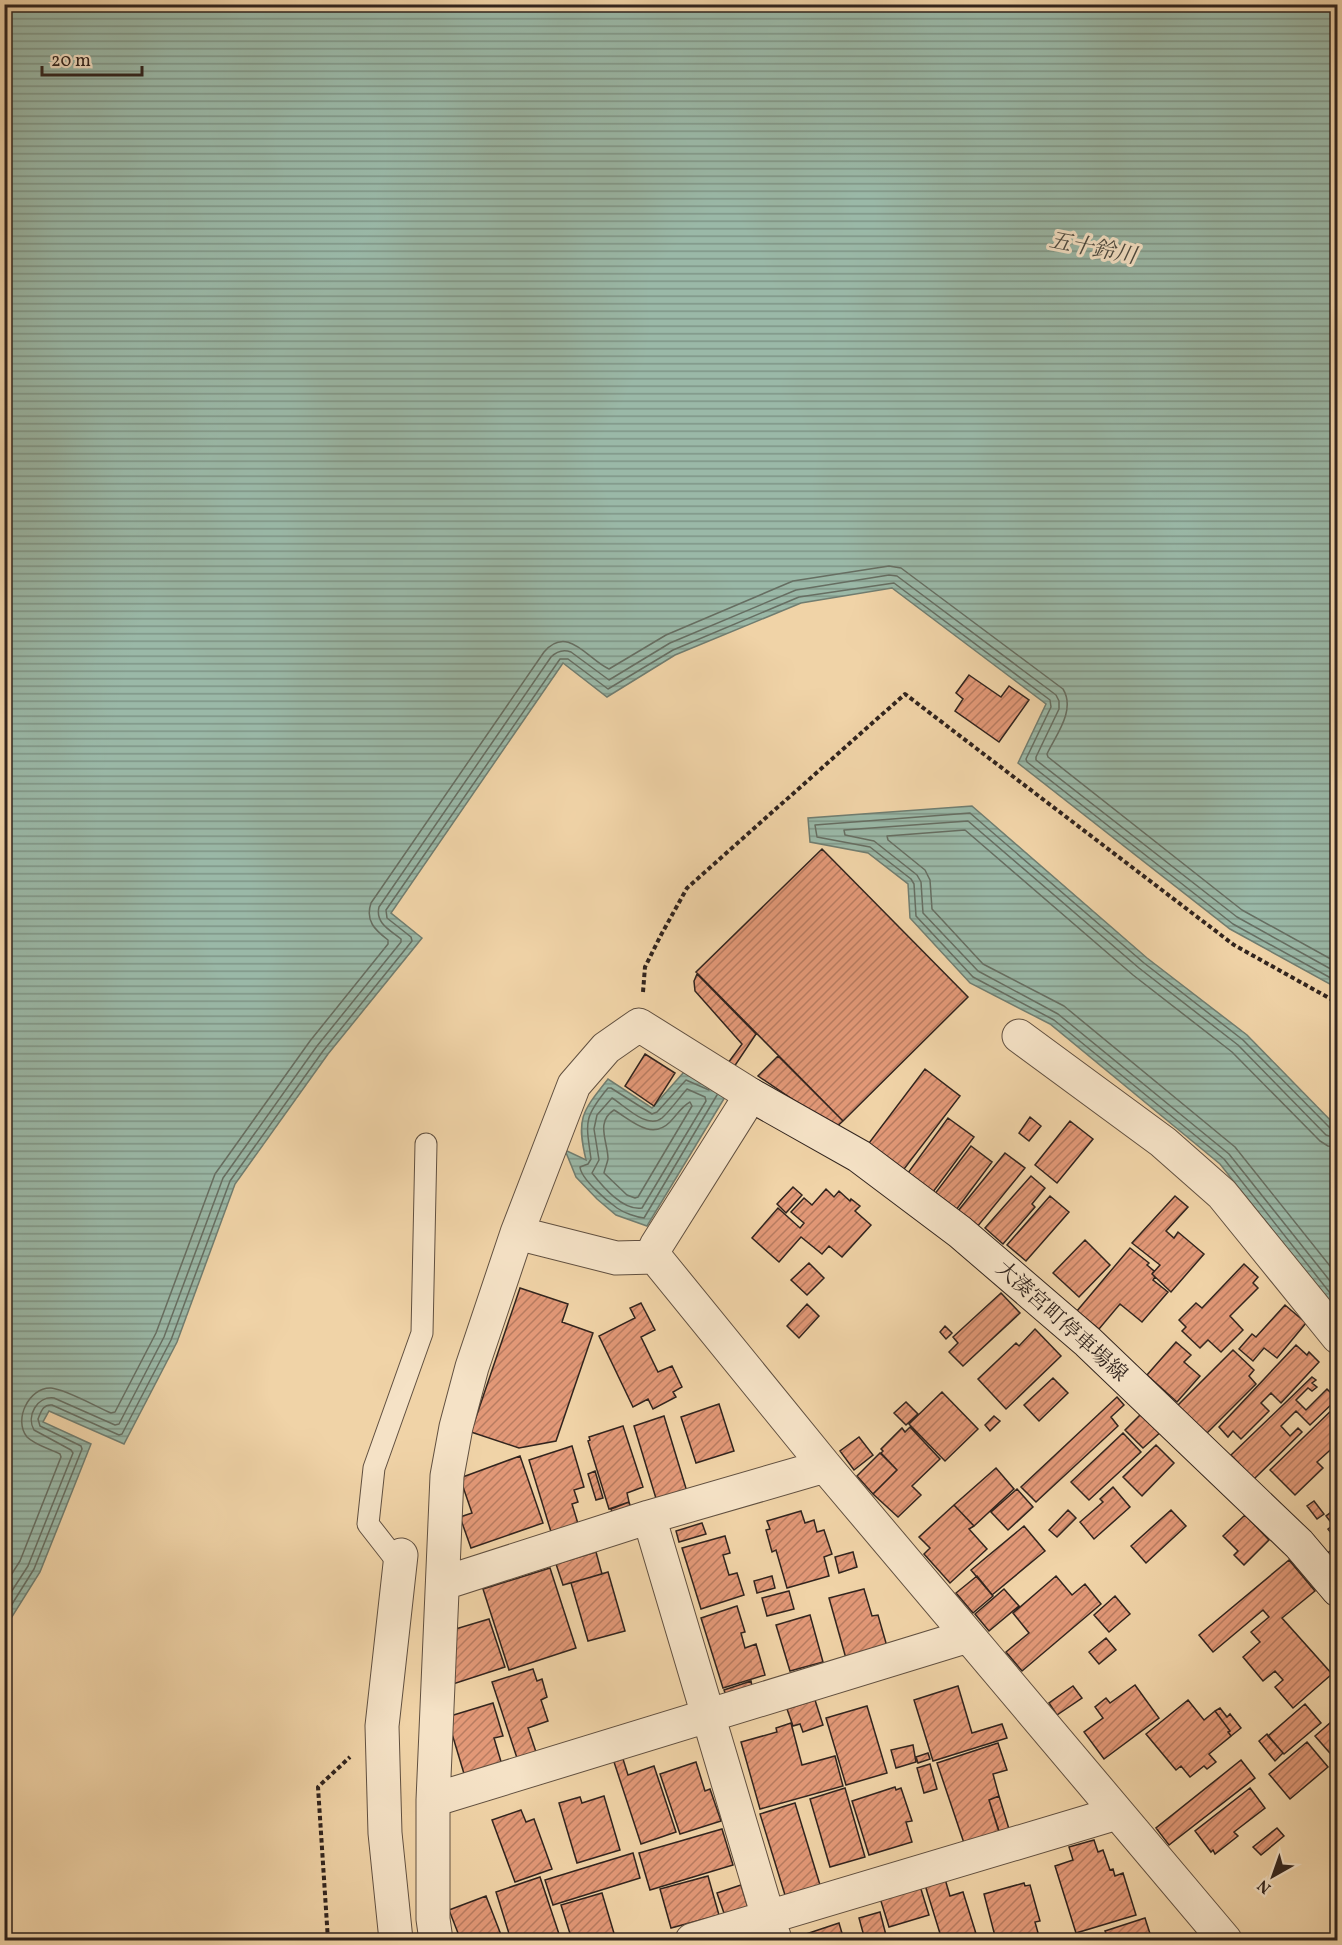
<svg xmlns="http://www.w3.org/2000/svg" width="1342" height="1945" viewBox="0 0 1342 1945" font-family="Vollkorn,'Noto Serif JP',serif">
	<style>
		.water { fill: url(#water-rules); stroke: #707d70; stroke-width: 1.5 }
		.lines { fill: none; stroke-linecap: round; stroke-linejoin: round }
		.shore { stroke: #666e62; stroke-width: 1.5 }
		.building { fill: url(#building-hatch); stroke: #31241e; stroke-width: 1.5 }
		.service-casing { stroke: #615040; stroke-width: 23 }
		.minor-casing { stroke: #615040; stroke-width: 35 }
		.secondary-casing { stroke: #31241e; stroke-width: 35 }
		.path { stroke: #31241e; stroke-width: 4; stroke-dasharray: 4.5 3; stroke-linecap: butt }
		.service { stroke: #f5e2c6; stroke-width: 21 }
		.minor { stroke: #f5e2c6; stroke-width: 33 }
		.secondary { stroke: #f5e2c6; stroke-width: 33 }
		.labels { text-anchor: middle; stroke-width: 6; stroke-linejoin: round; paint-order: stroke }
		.street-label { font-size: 21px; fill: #31241e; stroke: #f5e2c6 }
		.water-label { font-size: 22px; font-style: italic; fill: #4b4940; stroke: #f5e2c6 }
	</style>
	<defs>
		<pattern id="water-rules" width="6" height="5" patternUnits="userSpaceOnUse" patternTransform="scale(1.5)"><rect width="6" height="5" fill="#9ab8a7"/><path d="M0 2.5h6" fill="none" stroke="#7e9587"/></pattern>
		<pattern id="building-hatch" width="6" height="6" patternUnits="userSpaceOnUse" patternTransform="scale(1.5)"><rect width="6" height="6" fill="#e29877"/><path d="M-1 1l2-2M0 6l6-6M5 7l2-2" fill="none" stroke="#b87c61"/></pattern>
	</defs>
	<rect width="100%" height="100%" fill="#f0d3a7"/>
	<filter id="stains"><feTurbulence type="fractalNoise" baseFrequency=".00333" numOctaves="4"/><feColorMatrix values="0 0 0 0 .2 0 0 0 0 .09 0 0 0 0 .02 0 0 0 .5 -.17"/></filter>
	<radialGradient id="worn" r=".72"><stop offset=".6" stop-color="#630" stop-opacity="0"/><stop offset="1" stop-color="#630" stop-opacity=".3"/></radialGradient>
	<path class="water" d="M 5,4 L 1337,5 L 1337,988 L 1230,929 L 1018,763 L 1046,704 L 892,588 L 801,603 L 675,655 L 607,697 L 563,663 L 391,913 L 422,938 L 328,1054 L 235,1184 L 177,1342 L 124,1444 L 49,1411 L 43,1422 L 91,1444 L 40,1572 L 5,1628 Z
		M 972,806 L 1147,958 L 1247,1035 L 1337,1127 L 1337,1312 L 1220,1164 L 1050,1024 L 970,983 L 910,918 L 908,884 L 868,853 L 810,842 L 808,818 Z
		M 684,1072 L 728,1092 L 647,1226 L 616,1215 L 597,1199 L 576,1177 L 565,1150 L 586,1160 C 576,1118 582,1112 608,1079 L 652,1108 Z"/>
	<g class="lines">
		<path class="shore" d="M 687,1089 L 705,1097 L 706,1101 L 642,1208 C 623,1211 603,1187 592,1173 L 599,1160 L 594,1129 L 597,1115 L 612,1098 C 624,1105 647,1130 662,1118 C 671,1110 679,1098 687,1089 Z
			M 709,1090 L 686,1080 L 657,1112 L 652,1114 L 611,1088 L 608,1088 C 583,1118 586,1122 591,1159 L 588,1164 L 580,1167 C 581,1179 607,1201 617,1208 C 624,1213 636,1217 644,1218 L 717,1095
			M 690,1102 L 692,1106 L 638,1197 L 635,1198 L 627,1195 L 604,1173 C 605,1168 607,1164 608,1159 C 608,1142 595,1122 614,1110 C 631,1120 651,1141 670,1122 C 676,1116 682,1106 690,1102 Z
			M 1338,1131 L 1331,1129 L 1243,1040 L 1144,963 L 970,813 L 815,825 L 817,837 L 870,847 L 911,879 L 914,884 L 916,916 L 973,977 L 1054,1020 L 1224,1159 L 1338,1303
			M 1338,1139 L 1326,1135 L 1238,1045 L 1139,968 L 968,821 L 844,830 L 845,835 L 874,841 L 917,875 L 921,882 L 923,913 L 978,971 L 1058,1014 L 1229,1154 L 1338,1291
			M 1338,1148 L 1328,1146 L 1320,1141 L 1232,1052 L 1133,975 L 965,830 L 887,836 L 888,840 L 925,870 L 930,880 L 932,909 L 983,964 L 1064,1006 L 1235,1147 L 1338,1276
			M 4,1586 L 20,1561 L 61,1457 L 60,1454 C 50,1449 35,1445 27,1437 C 13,1420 29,1387 51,1388 C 65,1389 97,1407 111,1413 L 115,1412 L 156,1333 L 215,1174 L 310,1041 L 388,944 L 388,940 C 375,930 365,921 371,903 L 544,652 C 568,624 588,660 609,669 L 666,635 L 793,581 L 889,566 L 901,568 L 1063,689 C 1076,710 1056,735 1047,754 L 1048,757 L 1242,910 L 1338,963
			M 4,1603 L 28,1566 L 73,1453 L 71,1450 L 34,1430 C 26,1416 37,1396 54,1398 L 115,1425 L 119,1424 L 164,1337 L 223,1178 L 317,1046 L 401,942 L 401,939 C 390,930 375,923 379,907 L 551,657 C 557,651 563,649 571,652 L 609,680 L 670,643 L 796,590 L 889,575 L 897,576 L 1056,695 L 1059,701 L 1059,709 L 1036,757 L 1036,760 L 1237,917 L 1338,973
			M 4,1617 L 34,1569 L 82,1449 L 81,1446 L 40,1426 L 38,1419 C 41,1412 43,1404 52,1405 L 119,1435 L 122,1434 L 171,1340 L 230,1181 L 323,1051 L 412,941 L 411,937 L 387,918 L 386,910 L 560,659 L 568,659 L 608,689 L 673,650 L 799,597 L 894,583 L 1050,700 L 1051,707 L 1026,759 L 1027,762 L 1233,924 L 1338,982"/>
	</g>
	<path class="building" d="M 969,675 L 1001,697 L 1009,686 L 1029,700 L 999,742 L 955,711 L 963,699 L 956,693 Z
		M 822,849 L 968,997 L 843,1121 L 696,972 Z
		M 697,974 L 756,1034 L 734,1067 L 728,1063 L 742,1044 L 695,991 L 694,981 Z
		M 645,1054 L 675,1073 L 654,1106 L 625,1086 Z
		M 778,1056 L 843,1121 L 835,1128 L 758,1076 Z
		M 925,1069 L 960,1096 L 901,1173 L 866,1147 Z
		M 1030,1117 L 1041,1126 L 1029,1141 L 1019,1133 Z
		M 948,1118 L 974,1137 L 930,1196 L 905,1177 Z
		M 1070,1121 L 1093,1139 L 1057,1183 L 1035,1165 Z
		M 971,1146 L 992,1162 L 956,1210 L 934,1195 Z
		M 1005,1153 L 1025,1168 L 977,1227 L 958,1211 Z
		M 1031,1176 L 1045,1188 L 1032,1204 L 1035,1207 L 1003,1244 L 985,1228 Z
		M 793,1187 L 802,1195 L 786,1213 L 777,1204 Z
		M 826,1189 L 834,1197 L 839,1191 L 850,1201 L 851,1199 L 860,1206 L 855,1211 L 871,1225 L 842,1257 L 829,1246 L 822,1254 L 801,1237 L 779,1262 L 752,1238 L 778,1208 L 800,1228 L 804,1223 L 791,1212 L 804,1198 L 812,1205 Z
		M 1050,1196 L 1069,1212 L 1026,1261 L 1007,1245 Z
		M 1175,1196 L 1188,1207 L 1166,1231 L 1174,1238 L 1178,1232 L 1204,1254 L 1171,1292 L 1152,1274 L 1160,1265 L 1132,1243 Z
		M 1085,1240 L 1110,1265 L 1079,1297 L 1053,1273 Z
		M 1130,1248 L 1149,1263 L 1147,1265 L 1154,1271 L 1152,1274 L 1155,1277 L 1153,1280 L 1168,1292 L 1142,1322 L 1120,1304 L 1099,1329 L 1077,1311 Z
		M 809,1263 L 824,1278 L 807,1295 L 791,1280 Z
		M 1244,1264 L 1258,1277 L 1253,1283 L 1258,1288 L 1230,1316 L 1243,1330 L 1221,1352 L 1208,1340 L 1200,1348 L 1182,1331 L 1186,1327 L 1179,1320 L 1196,1303 L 1202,1308 Z
		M 520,1288 L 568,1304 L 562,1322 L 593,1333 L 556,1441 L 519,1448 L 471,1432 Z
		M 1001,1293 L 1020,1313 L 963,1366 L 949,1352 L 958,1343 L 953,1337 Z
		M 641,1303 L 655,1330 L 641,1337 L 658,1372 L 672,1366 L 682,1387 L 673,1392 L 676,1397 L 653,1409 L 648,1399 L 633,1407 L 599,1336 L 635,1318 L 630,1308 Z
		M 807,1304 L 819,1316 L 799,1338 L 787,1326 Z
		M 1285,1305 L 1306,1323 L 1277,1358 L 1264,1348 L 1253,1361 L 1239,1349 L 1252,1334 L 1256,1337 Z
		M 945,1326 L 952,1333 L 946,1339 L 940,1332 Z
		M 1035,1329 L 1061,1356 L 1006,1409 L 978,1379 L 1016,1343 L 1019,1346 Z
		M 1176,1342 L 1191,1355 L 1184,1362 L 1200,1376 L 1177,1402 L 1147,1375 Z
		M 1296,1345 L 1307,1355 L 1309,1352 L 1319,1362 L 1281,1403 L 1271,1393 L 1261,1403 L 1269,1411 L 1241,1439 L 1233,1431 L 1228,1437 L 1219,1427 Z
		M 1233,1350 L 1254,1370 L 1249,1376 L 1256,1384 L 1206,1434 L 1177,1406 Z
		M 1312,1377 L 1316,1380 L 1312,1383 L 1317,1387 L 1312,1391 L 1308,1388 L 1296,1400 L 1306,1410 L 1327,1389 L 1337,1399 L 1310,1425 L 1296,1411 L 1281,1426 L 1290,1436 L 1298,1428 L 1302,1432 L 1254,1479 L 1231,1455 Z
		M 1053,1378 L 1068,1393 L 1039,1421 L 1024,1405 Z
		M 942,1392 L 978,1429 L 945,1461 L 909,1424 Z
		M 1117,1397 L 1124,1405 L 1111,1417 L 1118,1426 L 1036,1502 L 1021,1487 Z
		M 906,1402 L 918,1414 L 906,1425 L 894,1413 Z
		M 719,1404 L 734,1451 L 696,1463 L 681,1417 Z
		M 1338,1404 L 1338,1443 L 1317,1462 L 1323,1468 L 1295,1495 L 1270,1470 Z
		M 1143,1412 L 1162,1431 L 1143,1448 L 1125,1430 Z
		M 664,1416 L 688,1495 L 658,1505 L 634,1426 Z
		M 994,1416 L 1000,1421 L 990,1431 L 985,1425 Z
		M 623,1426 L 643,1487 L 627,1493 L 629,1502 L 609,1509 L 588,1441 L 590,1440 L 589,1437 Z
		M 910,1427 L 940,1459 L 912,1486 L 921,1495 L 898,1517 L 873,1494 L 897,1470 L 881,1453 L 883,1451 L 881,1449 L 902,1428 L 905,1432 Z
		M 1123,1433 L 1141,1452 L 1089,1500 L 1071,1482 Z
		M 859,1437 L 873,1455 L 854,1470 L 840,1451 Z
		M 1156,1445 L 1174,1463 L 1142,1496 L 1123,1477 Z
		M 572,1446 L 584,1487 L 574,1490 L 578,1502 L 572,1504 L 579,1527 L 552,1535 L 529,1460 Z
		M 880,1453 L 897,1470 L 873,1494 L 857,1476 Z
		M 520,1456 L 543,1523 L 471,1548 L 460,1517 L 472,1513 L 460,1478 Z
		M 996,1468 L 1014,1489 L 974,1526 L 954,1505 Z
		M 595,1471 L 603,1498 L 596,1500 L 588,1474 Z
		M 1113,1487 L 1130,1507 L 1094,1539 L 1080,1522 L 1103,1502 L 1100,1499 Z
		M 1017,1489 L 1033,1507 L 1008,1530 L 991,1512 Z
		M 1314,1501 L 1324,1514 L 1317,1519 L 1307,1506 Z
		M 629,1502 L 632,1511 L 614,1517 L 611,1509 Z
		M 954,1505 L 974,1526 L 969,1529 L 987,1549 L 950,1583 L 924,1554 L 930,1548 L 919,1537 Z
		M 1338,1507 L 1338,1538 L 1336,1539 L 1328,1529 L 1333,1525 L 1326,1516 Z
		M 1068,1510 L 1076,1518 L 1057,1537 L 1049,1530 Z
		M 1171,1510 L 1186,1526 L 1146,1563 L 1131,1546 Z
		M 801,1511 L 805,1523 L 814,1520 L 817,1532 L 824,1530 L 832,1554 L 824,1557 L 829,1576 L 787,1588 L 776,1550 L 772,1552 L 766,1530 L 770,1529 L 767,1521 Z
		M 1245,1515 L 1269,1540 L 1244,1565 L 1234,1555 L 1238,1551 L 1223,1536 Z
		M 702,1523 L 706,1534 L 679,1542 L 676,1531 Z
		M 1024,1526 L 1045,1551 L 992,1595 L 971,1570 Z
		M 725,1536 L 730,1553 L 723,1555 L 729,1575 L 737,1573 L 744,1595 L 701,1609 L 682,1548 Z
		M 1338,1545 L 1338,1569 L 1325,1555 Z
		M 596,1552 L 602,1574 L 563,1585 L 556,1564 Z
		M 853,1552 L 857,1567 L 839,1573 L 835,1557 Z
		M 1289,1560 L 1315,1591 L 1282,1618 L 1332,1674 L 1293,1708 L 1275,1687 L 1283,1680 L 1275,1671 L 1263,1681 L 1243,1657 L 1260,1642 L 1251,1632 L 1269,1617 L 1263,1610 L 1213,1652 L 1199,1635 Z
		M 550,1568 L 576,1648 L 509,1670 L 483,1589 Z
		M 608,1572 L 625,1631 L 588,1641 L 571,1583 Z
		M 772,1576 L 775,1588 L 757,1593 L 754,1581 Z
		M 977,1576 L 993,1596 L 973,1613 L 956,1593 Z
		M 1056,1576 L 1072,1595 L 1085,1584 L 1101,1604 L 1022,1671 L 1006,1652 L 1029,1633 L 1013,1613 Z
		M 864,1589 L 872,1616 L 878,1615 L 888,1650 L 847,1662 L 829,1598 Z
		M 1004,1589 L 1019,1606 L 989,1631 L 975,1614 Z
		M 789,1591 L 794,1609 L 767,1616 L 762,1598 Z
		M 1115,1596 L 1130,1614 L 1109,1632 L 1094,1615 Z
		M 737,1606 L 745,1632 L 741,1633 L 745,1648 L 756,1644 L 765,1675 L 723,1688 L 701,1618 Z
		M 810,1615 L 823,1662 L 790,1671 L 776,1625 Z
		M 489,1619 L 505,1667 L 450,1685 L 452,1630 Z
		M 1106,1638 L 1116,1650 L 1099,1664 L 1089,1652 Z
		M 533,1669 L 537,1681 L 542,1679 L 547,1697 L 541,1700 L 548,1721 L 528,1728 L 537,1755 L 518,1761 L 492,1682 Z
		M 751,1681 L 753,1691 L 727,1698 L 724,1690 Z
		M 1135,1685 L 1159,1718 L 1104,1759 L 1084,1732 L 1103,1718 L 1095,1707 L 1106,1698 L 1110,1703 Z
		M 958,1686 L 972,1733 L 1002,1724 L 1007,1738 L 933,1761 L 914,1700 Z
		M 1073,1686 L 1082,1698 L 1057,1715 L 1049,1703 Z
		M 815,1700 L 823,1725 L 803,1732 L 800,1724 L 793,1726 L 787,1709 Z
		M 1188,1700 L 1204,1720 L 1215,1711 L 1230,1731 L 1228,1732 L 1231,1736 L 1209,1754 L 1216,1762 L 1207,1769 L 1204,1766 L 1190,1777 L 1181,1766 L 1176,1770 L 1146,1734 Z
		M 493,1703 L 503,1736 L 494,1738 L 502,1765 L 465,1777 L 447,1717 Z
		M 1305,1704 L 1321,1723 L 1284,1754 L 1268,1736 Z
		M 867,1706 L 887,1773 L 846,1785 L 826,1718 Z
		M 1220,1708 L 1227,1717 L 1230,1714 L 1241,1728 L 1231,1736 L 1228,1732 L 1230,1731 L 1215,1711 Z
		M 1338,1716 L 1338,1759 L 1336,1760 L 1315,1736 Z
		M 791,1723 L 802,1765 L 835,1756 L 843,1786 L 760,1809 L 741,1742 L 777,1732 L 776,1728 Z
		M 1267,1734 L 1283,1753 L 1275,1761 L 1259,1741 Z
		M 1307,1742 L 1328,1767 L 1290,1799 L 1269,1774 Z
		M 998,1743 L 1007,1770 L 993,1774 L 999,1796 L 989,1800 L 1000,1834 L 965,1846 L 937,1763 Z
		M 913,1745 L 916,1762 L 896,1768 L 891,1750 Z
		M 928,1753 L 930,1759 L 918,1763 L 916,1757 Z
		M 623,1759 L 628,1775 L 654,1766 L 676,1832 L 641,1844 L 614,1762 Z
		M 1241,1760 L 1255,1778 L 1169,1845 L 1156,1828 Z
		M 696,1762 L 705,1791 L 710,1789 L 721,1821 L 680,1834 L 660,1774 Z
		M 930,1764 L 937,1789 L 924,1793 L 917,1768 Z
		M 895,1787 L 896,1790 L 901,1788 L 912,1821 L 906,1822 L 912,1842 L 869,1855 L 852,1801 Z
		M 845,1788 L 865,1857 L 830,1867 L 810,1799 Z
		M 1250,1788 L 1265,1808 L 1234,1832 L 1238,1836 L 1215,1854 L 1213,1850 L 1211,1852 L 1195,1831 Z
		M 604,1796 L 620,1850 L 577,1863 L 559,1803 L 580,1797 L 582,1803 Z
		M 999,1796 L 1009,1829 L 999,1832 L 989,1800 Z
		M 795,1803 L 820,1885 L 785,1895 L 760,1814 Z
		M 521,1810 L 526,1822 L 534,1819 L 552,1869 L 515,1882 L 492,1820 Z
		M 1277,1828 L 1284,1836 L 1261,1855 L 1253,1847 Z
		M 722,1829 L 733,1865 L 650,1890 L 639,1853 Z
		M 1094,1840 L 1098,1852 L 1103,1850 L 1110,1870 L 1113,1869 L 1115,1876 L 1123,1873 L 1136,1915 L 1076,1933 L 1055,1866 L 1073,1860 L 1069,1847 Z
		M 633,1853 L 640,1878 L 553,1905 L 545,1880 Z
		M 708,1876 L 719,1915 L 671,1928 L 660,1889 Z
		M 540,1877 L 561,1940 L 511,1940 L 496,1892 Z
		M 945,1879 L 950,1896 L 963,1892 L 978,1940 L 942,1940 L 925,1885 Z
		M 1024,1883 L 1025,1886 L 1030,1885 L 1040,1921 L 1035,1922 L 1040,1940 L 996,1940 L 984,1894 Z
		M 741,1885 L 748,1908 L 725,1916 L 717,1893 Z
		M 920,1886 L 929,1915 L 889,1927 L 880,1898 Z
		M 602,1893 L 616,1940 L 572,1940 L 561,1905 Z
		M 486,1896 L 503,1940 L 451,1940 L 450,1936 L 458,1933 L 449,1910 Z
		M 880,1912 L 887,1939 L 865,1940 L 859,1918 Z
		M 1145,1918 L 1152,1940 L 1109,1940 L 1105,1931 Z
		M 839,1923 L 844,1940 L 801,1940 L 800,1936 Z"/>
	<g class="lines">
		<g class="service-casing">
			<path id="service" d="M 400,1565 L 368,1524 L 374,1468 L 422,1333 L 426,1144"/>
		</g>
		<g class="minor-casing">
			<path id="minor" d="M 1019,1036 L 1163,1142 L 1222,1194 L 1338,1337
				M 517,1233 L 616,1258 L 655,1257
				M 649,1517 L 775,1940
				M 444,1583 L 649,1517 L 825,1466
				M 433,1800 L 968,1636
				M 396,1940 L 385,1833 L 382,1726 L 401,1555
				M 436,1940 L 433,1919 L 433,1800 L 447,1476 L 456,1427 L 472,1367 L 517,1233 L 574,1085 L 606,1048 L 639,1025 L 751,1095 L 656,1246 L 655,1257 L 825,1466 L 1225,1940
				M 692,1940 L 1117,1813"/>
		</g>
		<g class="secondary-casing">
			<path id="secondary" d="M 751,1095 L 859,1156 L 960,1232 L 1088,1342 L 1299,1544 L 1338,1590"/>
		</g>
		<path class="path" d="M 643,992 L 645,967 L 661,935 L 687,888 L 905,694 L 1234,945 L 1338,1003
			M 328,1940 L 318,1787 L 350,1757"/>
		<use href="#service" class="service"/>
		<use href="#minor" class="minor"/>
		<use href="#secondary" class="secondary"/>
	</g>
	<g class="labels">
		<g class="street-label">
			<text transform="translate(1062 1321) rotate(42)" y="7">大湊宮町停車場線</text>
		</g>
		<g class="water-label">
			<text transform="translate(1093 247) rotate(11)" y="8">五十鈴川</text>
		</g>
	</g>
	<rect width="1342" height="1945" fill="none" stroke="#f0d3a7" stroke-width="24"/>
	<rect x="6" y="6" width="1330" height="1933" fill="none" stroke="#31241e" stroke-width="3"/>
	<rect x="12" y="12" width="1318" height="1921" fill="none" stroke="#31241e" stroke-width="1.5"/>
	<g transform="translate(1273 1876) rotate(220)" stroke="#f5e2c6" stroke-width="4.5" paint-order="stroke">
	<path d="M0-4.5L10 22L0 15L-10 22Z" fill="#31241e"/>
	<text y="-9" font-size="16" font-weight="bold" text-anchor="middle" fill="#31241e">N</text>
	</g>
	<path d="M42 66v9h100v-9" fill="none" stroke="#31241e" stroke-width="3"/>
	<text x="51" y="66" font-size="18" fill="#31241e" stroke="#f5e2c6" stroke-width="4.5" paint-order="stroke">20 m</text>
	<rect width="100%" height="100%" filter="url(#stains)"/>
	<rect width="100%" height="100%" fill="url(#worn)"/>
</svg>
